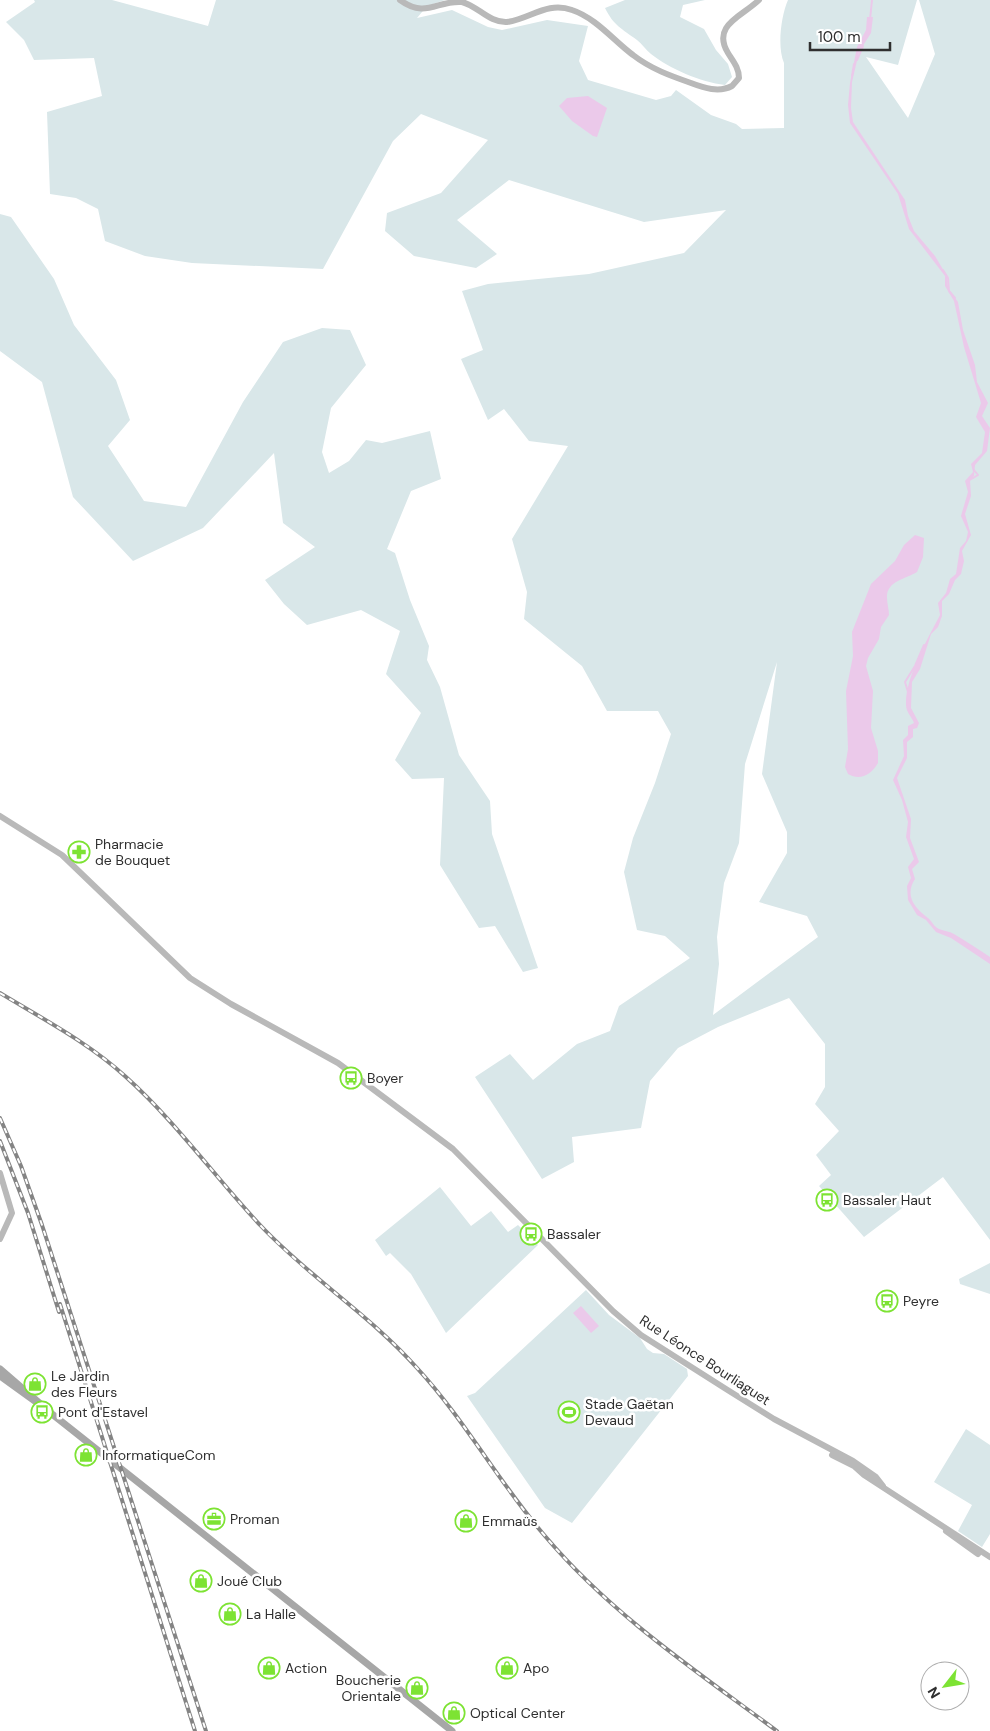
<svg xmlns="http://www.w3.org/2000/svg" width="990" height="1731" viewBox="0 0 990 1731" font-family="'DM Sans',sans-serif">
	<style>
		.green { fill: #d9e7e9; fill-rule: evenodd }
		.water { fill: #ebc9ea }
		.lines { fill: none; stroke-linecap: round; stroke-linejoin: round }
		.stream { stroke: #ebc9ea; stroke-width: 2 }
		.secondary { stroke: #b9b9b9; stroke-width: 6 }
		.primary { stroke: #a7a7a7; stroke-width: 7 }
		.rail-casing { stroke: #848484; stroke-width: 4 }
		.rail { stroke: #fff; stroke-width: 2; stroke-dasharray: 5.5; stroke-linecap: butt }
		.labels { text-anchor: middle; stroke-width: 5; stroke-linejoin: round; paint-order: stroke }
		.poi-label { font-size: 14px; fill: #2f2f2f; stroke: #fff; text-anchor: start }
		.street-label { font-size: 14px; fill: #2f2f2f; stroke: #fff }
	</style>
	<rect width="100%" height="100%" fill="#fff"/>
	<path class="green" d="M 34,0 L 112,0 L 208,26 L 216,0 L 445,0 L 427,6 L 417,18 L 452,10 L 488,27 L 502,30 L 547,20 L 588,26 L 579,61 L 588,80 L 656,100 L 671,96 L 676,90 L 711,115 L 736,124 L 742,129 L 784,128 L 784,63 C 777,47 781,16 788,0 L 917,0 L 898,65 L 866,57 L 908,118 L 935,54 L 919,0 L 990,0 L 990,1240 L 943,1177 L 864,1237 L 819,1186 L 831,1175 L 816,1155 L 839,1131 L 815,1104 L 825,1087 L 825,1044 L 789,998 L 718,1027 L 678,1048 L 650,1081 L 641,1128 L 572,1137 L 574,1162 L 542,1179 L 475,1077 L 510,1054 L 533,1080 L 577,1044 L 610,1031 L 619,1006 L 690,958 L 665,936 L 637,930 L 624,872 L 633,838 L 655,783 L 671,734 L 658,711 L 607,711 L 582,666 L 524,619 L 527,592 L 512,539 L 568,446 L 529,441 L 504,409 L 488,420 L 461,359 L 483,350 L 462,291 L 488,284 L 589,274 L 684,253 L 726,210 L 644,222 L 509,180 L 457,220 L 497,254 L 476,268 L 414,256 L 385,231 L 387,213 L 441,193 L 488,140 L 421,114 L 393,141 L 323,269 L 192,263 L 145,256 L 105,241 L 98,209 L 76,198 L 50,194 L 47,112 L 102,96 L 94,58 L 34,60 L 24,40 L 6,22 L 35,2 ZM 777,662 L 762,774 L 787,832 L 787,853 L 759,902 L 807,916 L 818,937 L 713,1015 L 719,964 L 717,937 L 724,883 L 739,843 L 745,764 Z
		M 625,0 L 705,0 L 683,5 L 680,17 L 704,29 L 716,50 L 728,64 L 732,77 L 725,85 C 700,82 670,69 651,54 C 646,50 642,44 637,40 C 621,28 614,26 605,8 Z
		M 0,214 L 11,217 L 54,279 L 74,325 L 116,380 L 130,420 L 108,446 L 144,501 L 186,507 L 243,402 L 283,342 L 322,328 L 350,330 L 366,365 L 331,408 L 322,452 L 329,473 L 349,461 L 366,440 L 382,443 L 430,431 L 441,479 L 411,491 L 387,549 L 395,553 L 410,600 L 429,646 L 427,660 L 440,687 L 459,755 L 490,801 L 492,834 L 538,968 L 523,972 L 495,926 L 479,928 L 440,865 L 444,778 L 412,779 L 395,760 L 421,713 L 386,674 L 400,631 L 361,610 L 307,625 L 284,604 L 265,580 L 315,547 L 283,523 L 274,453 L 203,528 L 133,561 L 73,497 L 42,382 L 0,351 Z
		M 440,1187 L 471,1226 L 491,1211 L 508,1232 L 518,1225 L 538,1245 L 446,1333 L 411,1274 L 390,1253 L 386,1256 L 375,1240 Z
		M 990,1263 L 990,1294 L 960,1284 L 959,1279 Z
		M 586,1290 L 609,1315 L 640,1338 L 647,1349 L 653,1353 L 664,1354 L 687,1369 L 688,1376 L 572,1523 L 545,1508 L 467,1396 L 475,1393 Z
		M 966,1429 L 990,1445 L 990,1534 L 982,1547 L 958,1531 L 972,1505 L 934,1482 Z"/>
	<path class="water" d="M 867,17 L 873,17 L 871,33 L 859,52 L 852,82 L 851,108 L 853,122 L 905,200 L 908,216 L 914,231 L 935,256 L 947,276 L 948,288 L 958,302 L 963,330 L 975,365 L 977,382 L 988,403 L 982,416 L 990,428 L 987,451 L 975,465 L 974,476 L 970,480 L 971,496 L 965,514 L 971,535 L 962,551 L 964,561 L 961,574 L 955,580 L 949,594 L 942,601 L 942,616 L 938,627 L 931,634 L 920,669 L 912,682 L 911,708 L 919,723 L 917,728 L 913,729 L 913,737 L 907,742 L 907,758 L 897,778 L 911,819 L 910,838 L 919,862 L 912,869 L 915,879 C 904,896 915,908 928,918 C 932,921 934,927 939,929 C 944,931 949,931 954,934 C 966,941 978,949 990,957 L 990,964 L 951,938 L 936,932 L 926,920 L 917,915 L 908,900 L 907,886 L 911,878 L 908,867 L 914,859 L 906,837 L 908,822 L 902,800 L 893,780 L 904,756 L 903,740 L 908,735 L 908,726 L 914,723 C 912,717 906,712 906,705 C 905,678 927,640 940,615 L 938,603 L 946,593 L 950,579 L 956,574 L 960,548 L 966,541 L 968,532 L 961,516 L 968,492 L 965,481 L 973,472 L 971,464 L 982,453 L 985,432 L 976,417 L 981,403 L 964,347 L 954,301 L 945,286 L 945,276 L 909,229 L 898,194 L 850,123 L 848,105 L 850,83 L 857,47 L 866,30 Z
		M 588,96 L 607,108 L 597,137 L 593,136 L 572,121 L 559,106 L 567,98 Z
		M 915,535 L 924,538 L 923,557 L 917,572 C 906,579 886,581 887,598 C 887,604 889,609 889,615 L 881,627 L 879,639 L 868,658 L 866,666 L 873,691 L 871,728 L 878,751 L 878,763 C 871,775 860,781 848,774 L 845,767 L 848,749 L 846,691 L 853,656 L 852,632 L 871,584 L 895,561 L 904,545 Z
		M 581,1306 L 599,1326 L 591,1333 L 573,1313 Z"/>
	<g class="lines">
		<path class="stream" d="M 870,20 L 872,0
			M 857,60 L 863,46
			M 852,76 L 854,64
			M 943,270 L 948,278 L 949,291 L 955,298
			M 968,481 L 978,475 L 974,470
			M 908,692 L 905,682 L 915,666 L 924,645"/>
		<path class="secondary" d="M 400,0 C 426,19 437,0 462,2 C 478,6 489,23 507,22 C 530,19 547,1 572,10 C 596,18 614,41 633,55 C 651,69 671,76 691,83 C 704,88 719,93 732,86 L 739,78 C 739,68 733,61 728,53 C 711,25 743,16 759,0
			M 0,816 L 62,855 L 190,978 L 231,1004 L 338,1063 L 453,1149 L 613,1311 L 641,1335 L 726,1389 L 774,1419 L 853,1461 L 876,1477 L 883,1486
			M 0,1173 L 12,1213 L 0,1239
			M 832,1455 L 854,1466 L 864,1475 L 990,1557
			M 946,1531 L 978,1554"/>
		<path class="primary" d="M 0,1369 L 52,1414 L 452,1731
			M 0,1376 L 36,1402"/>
		<g class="rail-casing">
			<path id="rail" d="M 0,993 C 43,1019 89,1043 126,1077 C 176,1122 215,1177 261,1226 C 309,1277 370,1315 417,1368 C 465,1420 499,1483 545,1536 C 611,1614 696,1671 777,1731
				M 0,1118 L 21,1166 L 42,1225 L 206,1731
				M 0,1141 L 28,1213 L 59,1312
				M 60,1304 L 195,1731"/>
		</g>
		<use href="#rail" class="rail"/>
	</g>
	<defs>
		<g id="pharmacy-ring" transform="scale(1.125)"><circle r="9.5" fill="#fff" stroke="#7de333" stroke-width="1.5"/><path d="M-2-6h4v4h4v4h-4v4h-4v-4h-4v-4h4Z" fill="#7de333"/></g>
		<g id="bus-ring" transform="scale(1.125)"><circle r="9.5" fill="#fff" stroke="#7de333" stroke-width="1.5"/><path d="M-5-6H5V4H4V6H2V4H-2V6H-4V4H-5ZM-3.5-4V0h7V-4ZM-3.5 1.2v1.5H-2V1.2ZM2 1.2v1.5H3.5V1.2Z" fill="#7de333"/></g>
		<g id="shop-ring" transform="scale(1.125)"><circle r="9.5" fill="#fff" stroke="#7de333" stroke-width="1.5"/><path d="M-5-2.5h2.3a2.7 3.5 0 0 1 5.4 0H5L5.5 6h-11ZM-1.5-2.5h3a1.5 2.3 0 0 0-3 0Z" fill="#7de333"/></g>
		<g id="stadium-ring" transform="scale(1.125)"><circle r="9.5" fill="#fff" stroke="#7de333" stroke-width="1.5"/><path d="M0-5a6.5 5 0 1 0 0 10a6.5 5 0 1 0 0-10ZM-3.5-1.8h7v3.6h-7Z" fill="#7de333"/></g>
		<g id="office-ring" transform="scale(1.125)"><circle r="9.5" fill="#fff" stroke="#7de333" stroke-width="1.5"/><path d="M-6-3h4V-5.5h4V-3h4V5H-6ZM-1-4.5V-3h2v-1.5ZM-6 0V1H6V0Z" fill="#7de333"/></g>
	</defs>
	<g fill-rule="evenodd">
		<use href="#pharmacy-ring" x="79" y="852"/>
		<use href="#bus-ring" x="351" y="1078"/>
		<use href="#bus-ring" x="827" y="1200"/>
		<use href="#bus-ring" x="531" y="1234"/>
		<use href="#bus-ring" x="887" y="1301"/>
		<use href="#shop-ring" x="35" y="1384"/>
		<use href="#bus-ring" x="42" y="1412"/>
		<use href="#stadium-ring" x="569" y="1412"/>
		<use href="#shop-ring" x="86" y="1455"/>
		<use href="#office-ring" x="214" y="1519"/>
		<use href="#shop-ring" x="466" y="1521"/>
		<use href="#shop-ring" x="201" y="1581"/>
		<use href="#shop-ring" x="230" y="1614"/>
		<use href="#shop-ring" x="269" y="1668"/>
		<use href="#shop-ring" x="507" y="1668"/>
		<use href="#shop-ring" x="417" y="1688"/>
		<use href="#shop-ring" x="454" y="1713"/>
	</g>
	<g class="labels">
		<g class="poi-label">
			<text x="95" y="849">Pharmacie<tspan x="95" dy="16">de Bouquet</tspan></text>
			<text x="367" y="1083">Boyer</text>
			<text x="843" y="1205">Bassaler Haut</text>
			<text x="547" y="1239">Bassaler</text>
			<text x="903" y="1306">Peyre</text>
			<text x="51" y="1381">Le Jardin<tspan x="51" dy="16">des Fleurs</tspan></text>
			<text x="585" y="1409">Stade Gaëtan<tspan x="585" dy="16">Devaud</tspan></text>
			<text x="58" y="1417">Pont d'Estavel</text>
			<text x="102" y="1460">InformatiqueCom</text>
			<text x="230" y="1524">Proman</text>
			<text x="482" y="1526">Emmaüs</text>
			<text x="217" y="1586">Joué Club</text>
			<text x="246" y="1619">La Halle</text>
			<text x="285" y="1673">Action</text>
			<text x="523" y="1673">Apo</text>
			<text x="401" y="1685" text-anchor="end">Boucherie<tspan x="401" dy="16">Orientale</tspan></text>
			<text x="470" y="1718">Optical Center</text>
		</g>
		<g class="street-label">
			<text transform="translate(705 1360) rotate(33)" y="5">Rue Léonce Bourliaguet</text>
		</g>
	</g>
	<g transform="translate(945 1686) rotate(239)"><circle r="24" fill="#ffffff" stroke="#acacac"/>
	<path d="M0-4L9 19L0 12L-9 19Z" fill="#7de333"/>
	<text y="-8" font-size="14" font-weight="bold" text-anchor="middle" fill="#2f2f2f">N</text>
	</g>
	<path d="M810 42v8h80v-8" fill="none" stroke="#2f2f2f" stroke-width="2.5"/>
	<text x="818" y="42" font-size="15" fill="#2f2f2f" stroke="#ffffff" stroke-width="4" paint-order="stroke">100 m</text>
</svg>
